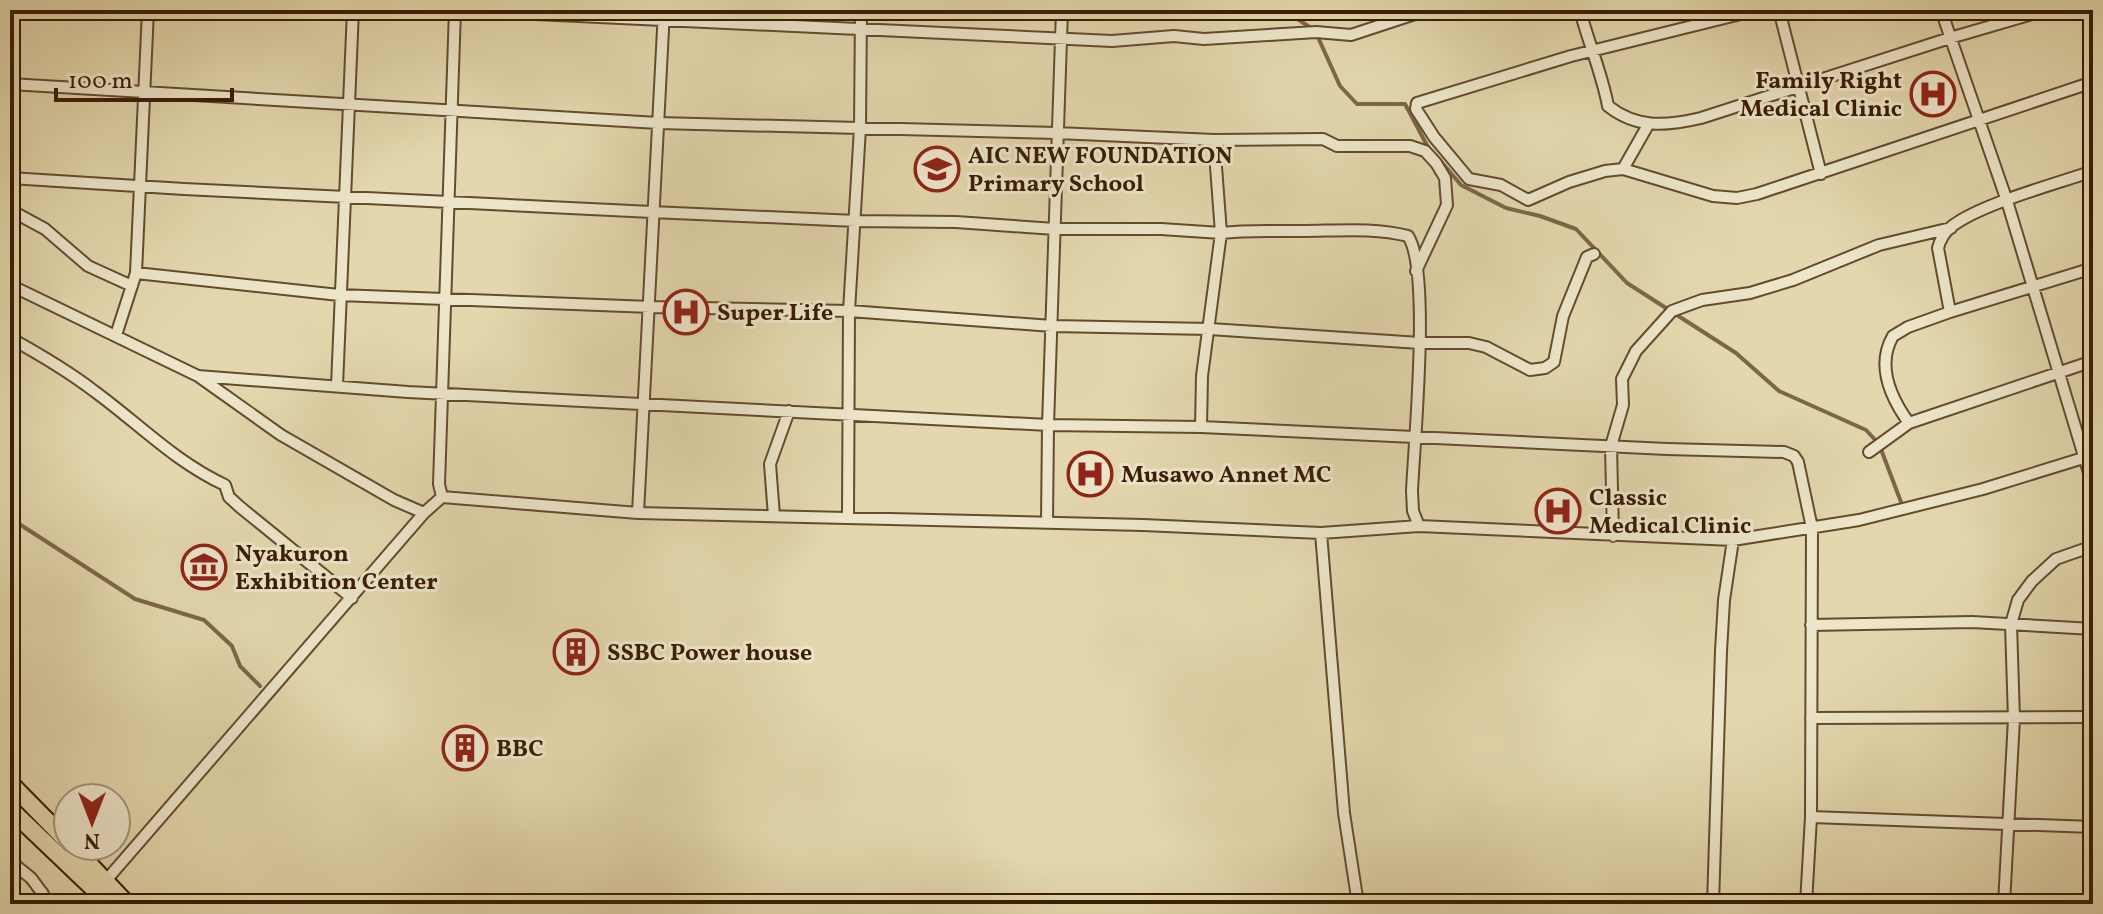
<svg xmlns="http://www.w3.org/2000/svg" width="2103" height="914" viewBox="0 0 2103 914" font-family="Vollkorn,serif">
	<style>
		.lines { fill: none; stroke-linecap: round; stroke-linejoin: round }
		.stream { stroke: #7d6648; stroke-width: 4 }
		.street-casing { stroke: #644b30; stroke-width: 14 }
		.primary-casing { stroke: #3a1c06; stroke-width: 20 }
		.street { stroke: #ede5ca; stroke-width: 10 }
		.primary { stroke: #e3d7ad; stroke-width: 16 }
		.labels { text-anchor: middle; stroke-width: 6; stroke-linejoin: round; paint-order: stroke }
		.poi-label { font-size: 24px; font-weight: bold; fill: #3a1c06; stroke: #ede5ca; text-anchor: start }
	</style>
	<rect width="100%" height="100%" fill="#e3d7ad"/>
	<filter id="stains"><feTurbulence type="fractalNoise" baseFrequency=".0025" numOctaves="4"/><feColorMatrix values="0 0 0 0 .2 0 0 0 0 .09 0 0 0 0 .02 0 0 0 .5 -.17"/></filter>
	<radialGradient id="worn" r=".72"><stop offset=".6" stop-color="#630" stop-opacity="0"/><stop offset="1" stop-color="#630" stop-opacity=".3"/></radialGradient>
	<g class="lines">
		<path class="stream" d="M 1284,10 L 1311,28
			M 1317,35 L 1340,86 L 1357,104 L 1405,104 L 1429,149
			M 1438,158 L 1461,185 L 1506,208 L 1540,216 L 1576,229 L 1627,283 L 1736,353 L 1779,391 L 1866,430 L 1879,444 L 1901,502
			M 10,518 L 135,599 L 204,620 L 232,646 L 240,666 L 260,686"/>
		<g class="street-casing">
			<path id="street" d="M 452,10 L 1112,41 L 1174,36 L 1204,39 L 1316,32 L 1351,35 L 1427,10
				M 1580,10 C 1588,42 1602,73 1608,106 C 1637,129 1667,126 1701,118 L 1950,38 L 2046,10
				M 1757,10 L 1571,56 L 1417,103 L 1416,109 L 1434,137 L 1469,179 L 1501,185 L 1528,200 L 1569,182 L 1605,171 L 1623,169 L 1713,196 L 1737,198 L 1757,194 L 2093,82
				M 1779,10 L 1821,174
				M 1941,10 L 2007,201 L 2093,486
				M 10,84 L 658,123 L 1057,133 L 1214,140 L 1323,139 L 1337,146 L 1410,146 L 1425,151 L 1436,163 L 1445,178 L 1447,205 L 1416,271
				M 1623,169 L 1648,125
				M 10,178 L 184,189 L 652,212 L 856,221 L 956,222 L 1055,229 L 1161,229 L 1221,233 L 1214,140
				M 10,210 L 45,229 L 88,266 L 132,286
				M 136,273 L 339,295 L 651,307 L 849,311 L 1052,326 L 1210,329 L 1420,343 L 1469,343 L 1486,347 L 1530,370 L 1545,368 L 1554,362 L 1563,316 L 1587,257 L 1594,254
				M 10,285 L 198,376 L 281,435 L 394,500 L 424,513
				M 1950,312 L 1938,248 C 1940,240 1944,233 1951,227 C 1980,204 2056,184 2093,171
				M 116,335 L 136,273 L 148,10
				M 10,338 C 39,354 68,371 94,391 C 138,423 175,462 225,485 L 229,497 L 240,507 L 352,598
				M 198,376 L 408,392 L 1048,425 L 1201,427 L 1667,449 L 1784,452 L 1794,456 L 1798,462 L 1812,528 L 1811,817 L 1806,904
				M 337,386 L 353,10
				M 1909,423 C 1891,398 1876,365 1893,336 L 1908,327 L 1950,312 L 2093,268
				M 1201,427 L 1202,376 L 1221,233 C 1245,230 1266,231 1290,231 C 1329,232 1370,226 1408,236 C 1431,270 1414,444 1412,491 L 1413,511 L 1419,526
				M 1869,452 L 1909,423 L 2093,361
				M 442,497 L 439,484 L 455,10
				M 638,513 L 664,10
				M 774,516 L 770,464 L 789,411
				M 848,518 L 849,311 L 860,128 L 861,10
				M 1047,523 L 1048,425 L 1062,10
				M 1321,533 L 1344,813 L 1358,904
				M 1613,536 L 1611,446 L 1623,405 L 1622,379 L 1636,351 L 1672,311 L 1702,300 L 1750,293 L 1793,280 L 1879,245 L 1951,228
				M 1811,625 L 1972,622 L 2093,629
				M 1811,718 L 2093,717
				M 1811,817 L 2093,827
				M 10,834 L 21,821
				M 10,861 L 31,878 L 43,894
				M 103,884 L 424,513 L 442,497 L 638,513 L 1143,525 L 1321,533 L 1419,526 L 1733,540 L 1859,520 L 1983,489 L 2093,455
				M 1806,903 L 1825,904
				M 1713,904 L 1721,651 L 1724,600 L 1733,540
				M 2004,904 L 2014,719 L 2011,624 L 2018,600 L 2032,581 L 2056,559 L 2093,546"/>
		</g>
		<g class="primary-casing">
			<path id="primary" d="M 10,783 L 68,842
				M 10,809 L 97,892 L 105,904
				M 72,846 L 127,904"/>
		</g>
		<use href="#street" class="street"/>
		<use href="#primary" class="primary"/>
	</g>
	<defs>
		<g id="hospital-ring" transform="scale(2.3)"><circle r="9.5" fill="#ede5ca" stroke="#8f2418" stroke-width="1.5"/><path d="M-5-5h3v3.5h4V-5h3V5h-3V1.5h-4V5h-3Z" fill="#8f2418"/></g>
		<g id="school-ring" transform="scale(2.3)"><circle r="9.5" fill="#ede5ca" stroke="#8f2418" stroke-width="1.5"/><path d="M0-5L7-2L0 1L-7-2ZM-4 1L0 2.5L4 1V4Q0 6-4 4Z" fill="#8f2418"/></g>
		<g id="museum-ring" transform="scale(2.3)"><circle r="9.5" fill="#ede5ca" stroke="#8f2418" stroke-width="1.5"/><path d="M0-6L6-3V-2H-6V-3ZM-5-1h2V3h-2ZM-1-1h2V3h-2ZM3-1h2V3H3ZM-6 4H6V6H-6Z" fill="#8f2418"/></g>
		<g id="building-ring" transform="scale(2.3)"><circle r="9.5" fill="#ede5ca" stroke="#8f2418" stroke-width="1.5"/><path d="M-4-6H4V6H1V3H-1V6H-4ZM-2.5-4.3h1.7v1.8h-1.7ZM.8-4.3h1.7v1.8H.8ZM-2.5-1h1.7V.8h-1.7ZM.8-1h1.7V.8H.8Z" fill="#8f2418"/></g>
	</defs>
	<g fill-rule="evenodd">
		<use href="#hospital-ring" x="1933" y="94"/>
		<use href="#school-ring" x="937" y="169"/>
		<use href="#hospital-ring" x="686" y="312"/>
		<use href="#hospital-ring" x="1090" y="474"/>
		<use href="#hospital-ring" x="1558" y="511"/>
		<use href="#museum-ring" x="204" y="567"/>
		<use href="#building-ring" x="576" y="652"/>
		<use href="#building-ring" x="465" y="748"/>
	</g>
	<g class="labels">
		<g class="poi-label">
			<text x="1902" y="88" text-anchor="end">Family Right<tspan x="1902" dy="28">Medical Clinic</tspan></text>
			<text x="968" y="163">AIC NEW FOUNDATION<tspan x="968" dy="28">Primary School</tspan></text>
			<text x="717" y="320">Super Life</text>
			<text x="1121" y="482">Musawo Annet MC</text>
			<text x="1589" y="505">Classic<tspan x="1589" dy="28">Medical Clinic</tspan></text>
			<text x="235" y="561">Nyakuron<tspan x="235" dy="28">Exhibition Center</tspan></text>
			<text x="607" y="660">SSBC Power house</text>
			<text x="496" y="756">BBC</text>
		</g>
	</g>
	<rect width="2103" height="914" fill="none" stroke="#e3d7ad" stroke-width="40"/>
	<rect x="12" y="12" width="2079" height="890" fill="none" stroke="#3a1c06" stroke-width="4"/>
	<rect x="20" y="20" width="2063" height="874" fill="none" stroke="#3a1c06" stroke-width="2"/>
	<g transform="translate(92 822) rotate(180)"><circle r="38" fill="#ede5ca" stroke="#a5957c" stroke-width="2"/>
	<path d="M0-6L14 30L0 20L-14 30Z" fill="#8f2418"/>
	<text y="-12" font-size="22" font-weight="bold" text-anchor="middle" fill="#3a1c06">N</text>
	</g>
	<path d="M56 88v12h176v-12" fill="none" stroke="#3a1c06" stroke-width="4"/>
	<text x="68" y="88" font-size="24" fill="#3a1c06" stroke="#ede5ca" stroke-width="6" paint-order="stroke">100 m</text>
	<rect width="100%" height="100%" filter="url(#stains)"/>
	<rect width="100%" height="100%" fill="url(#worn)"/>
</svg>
